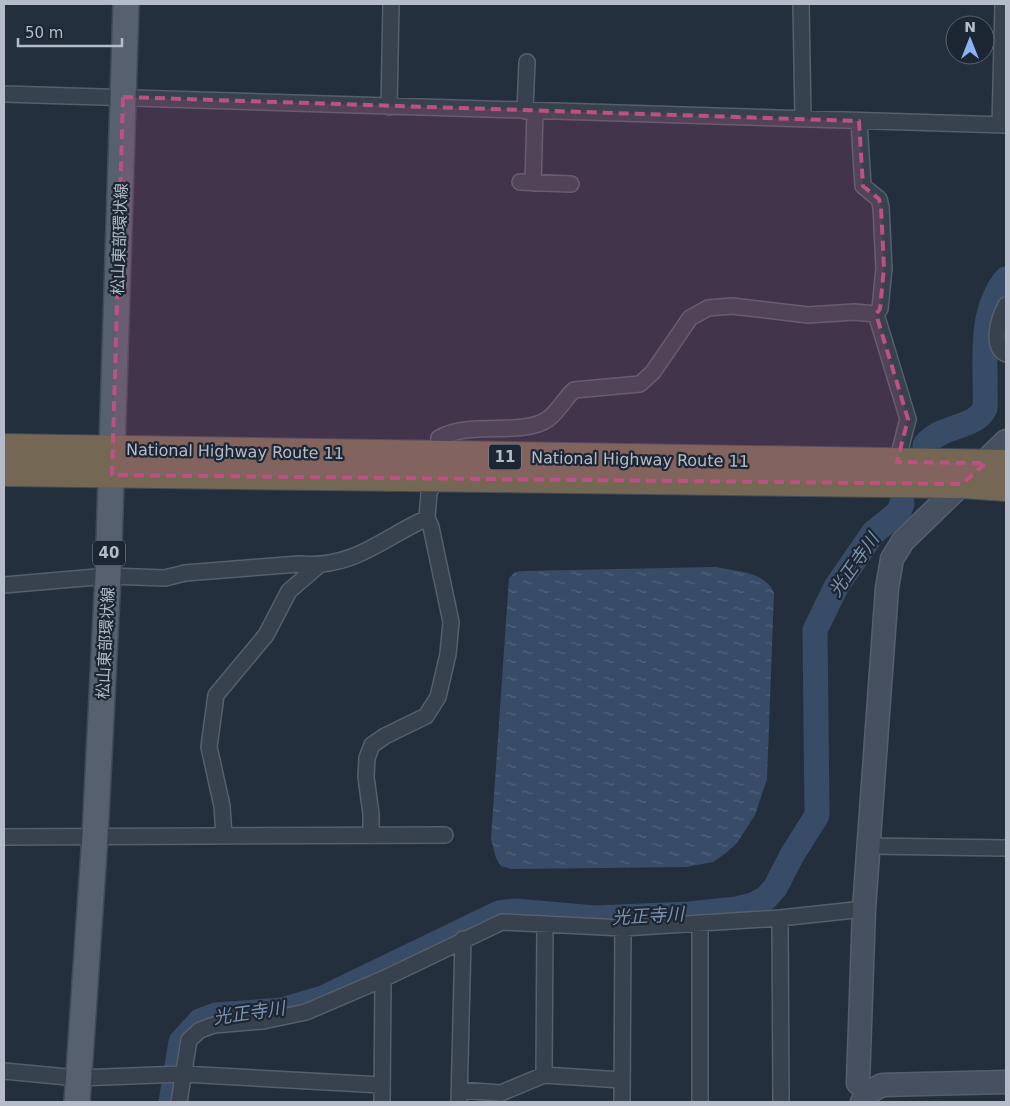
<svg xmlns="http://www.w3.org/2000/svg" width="1010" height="1106" viewBox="0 0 1010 1106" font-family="'DejaVu Sans','Noto Sans JP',sans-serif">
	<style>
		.water { fill: url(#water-ripples) }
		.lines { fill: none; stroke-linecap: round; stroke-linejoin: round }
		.river { stroke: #394c67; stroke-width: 25 }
		.street-casing { stroke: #565f6c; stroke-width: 18 }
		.secondary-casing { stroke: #565f6c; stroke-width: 25 }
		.primary-casing { stroke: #414a57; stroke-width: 28 }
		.highway-casing { stroke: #434c59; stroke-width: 30 }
		.street { stroke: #38414e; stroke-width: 15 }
		.secondary { stroke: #465061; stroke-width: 22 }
		.primary { stroke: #56606e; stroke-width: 25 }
		.highway { stroke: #746855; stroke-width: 28 }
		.marked { fill: #bd5182; fill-opacity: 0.2; stroke: #bd5182; stroke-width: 4; stroke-dasharray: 10 6; stroke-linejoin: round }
		.labels { text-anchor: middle; stroke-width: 4.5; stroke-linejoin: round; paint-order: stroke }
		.shield { fill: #1d2633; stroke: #878f9c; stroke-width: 1 }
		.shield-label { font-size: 15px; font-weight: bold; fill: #b4bcc9 }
		.street-label { font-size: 16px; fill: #b4bcc9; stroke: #1d2633 }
		.water-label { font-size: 18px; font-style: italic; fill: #7c92b1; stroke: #1d2633 }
	</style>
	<defs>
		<pattern id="water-ripples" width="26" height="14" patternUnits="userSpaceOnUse" patternTransform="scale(1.25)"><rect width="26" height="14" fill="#394c67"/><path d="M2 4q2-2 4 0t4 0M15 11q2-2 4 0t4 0" fill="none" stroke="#53647b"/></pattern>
	</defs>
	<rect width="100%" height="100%" fill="#242f3e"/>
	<path class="water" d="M 716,567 C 737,572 765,571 774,593 L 767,779 L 755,815 L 737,843 L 726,853 L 713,862 L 686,867 L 512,869 L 501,866 L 496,858 L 491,839 L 509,578 L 515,572 L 524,571 Z"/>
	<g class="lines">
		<path class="river" d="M 925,445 C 942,424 976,429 985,408 C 987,365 977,314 1006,279
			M 171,1102 L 181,1042 L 200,1021 L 216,1015 L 282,1010 L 323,998 L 499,913 L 515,911 L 595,918 L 689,914 L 737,909 L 753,905 L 766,898 L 775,888 L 792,855 L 817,815 L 815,630 L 836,587 L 873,533 L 899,512 L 902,503"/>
		<g class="street-casing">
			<path id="street" d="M 801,4 L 803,119
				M 4,94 L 1006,125
				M 389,107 L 391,4
				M 525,111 L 527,62
				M 1000,125 L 1003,4
				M 520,182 L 571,184
				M 533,183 L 535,112
				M 1006,305 C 999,318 990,346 1006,354
				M 876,314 L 908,419 L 897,462
				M 4,585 L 108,576 L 165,578 L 185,573 L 299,564 C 353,569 381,539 427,518
				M 224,836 L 222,806 L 209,747 L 216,695 L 266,635 L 289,591 L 318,566
				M 371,836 L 371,814 L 366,777 L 367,758 L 372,745 L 385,736 L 426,716 L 438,697 L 448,654 L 451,622 L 431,527 L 427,518 L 429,493 L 437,476 L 439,438 C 470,420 522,437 548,419 C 559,411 564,399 574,390 L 640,384 L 653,372 L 690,318 L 708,308 L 732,306 L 808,315 L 854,312 L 876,314 L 880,309 L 884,268 L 881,207 L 879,199 L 863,186 L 859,121
				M 4,837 L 445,835
				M 869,846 L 1006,848
				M 780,918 L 781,1102
				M 700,923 L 700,1102
				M 4,1071 L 78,1078 L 183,1074 L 382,1085
				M 544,1075 L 545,924
				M 459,1090 L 501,1093 L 544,1075 L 622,1080
				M 179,1102 L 189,1040 L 200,1030 L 214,1025 L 263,1021 L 306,1012 L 383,979 L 502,922 L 623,928 L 780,918 L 864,909
				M 382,1102 L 383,979
				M 459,1102 L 463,939
				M 622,1102 L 623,928"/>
		</g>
		<g class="secondary-casing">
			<path id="secondary" d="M 869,1092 L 858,1083 L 864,909 L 887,588 L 892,559 L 903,541 L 1006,441
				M 862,1102 L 869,1092 L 882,1085 L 1006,1082"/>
		</g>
		<g class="primary-casing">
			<path id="primary" d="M 77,1102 L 95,836 L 108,576 L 126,4"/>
		</g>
		<g class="highway-casing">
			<path id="highway" d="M 4,448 L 1006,464
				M 4,472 L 962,484 L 1006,487"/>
		</g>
		<use href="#street" class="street"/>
		<use href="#secondary" class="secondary"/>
		<use href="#primary" class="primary"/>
		<use href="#highway" class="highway"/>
	</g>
	<path class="marked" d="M 123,97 L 859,121 L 863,186 L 879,199 L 881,207 L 884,268 L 880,309 L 876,314 L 908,419 L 897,462 L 986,463 L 962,484 L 112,475 Z"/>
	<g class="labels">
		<g class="shield">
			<rect x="489" y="444.5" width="32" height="25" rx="4"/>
			<rect x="93" y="540.5" width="32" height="25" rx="4"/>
		</g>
		<g class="shield-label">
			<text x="505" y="462">11</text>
			<text x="109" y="558">40</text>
		</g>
		<g class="street-label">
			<text transform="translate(119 239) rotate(-88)" y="6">松山東部環状線</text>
			<text transform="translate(235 451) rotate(1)" y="6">National Highway Route 11</text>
			<text transform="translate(640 459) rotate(1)" y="6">National Highway Route 11</text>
			<text transform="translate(105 643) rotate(-87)" y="6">松山東部環状線</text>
		</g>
		<g class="water-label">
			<text transform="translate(854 565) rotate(-55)" y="6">光正寺川</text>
			<text transform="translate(648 916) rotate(-3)" y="6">光正寺川</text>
			<text transform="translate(249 1013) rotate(-8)" y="6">光正寺川</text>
		</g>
	</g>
	<rect width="1010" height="1106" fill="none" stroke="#b4bcc9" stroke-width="10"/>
	<g transform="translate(970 40)"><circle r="24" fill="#1d2633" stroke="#59626f"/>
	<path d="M0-4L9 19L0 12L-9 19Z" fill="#8ab4f8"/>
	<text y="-8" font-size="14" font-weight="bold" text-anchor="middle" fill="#b4bcc9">N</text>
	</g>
	<path d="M18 38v8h104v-8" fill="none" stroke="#b4bcc9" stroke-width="2.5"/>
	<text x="25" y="38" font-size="15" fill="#b4bcc9" stroke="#1d2633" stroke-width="4" paint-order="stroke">50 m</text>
</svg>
